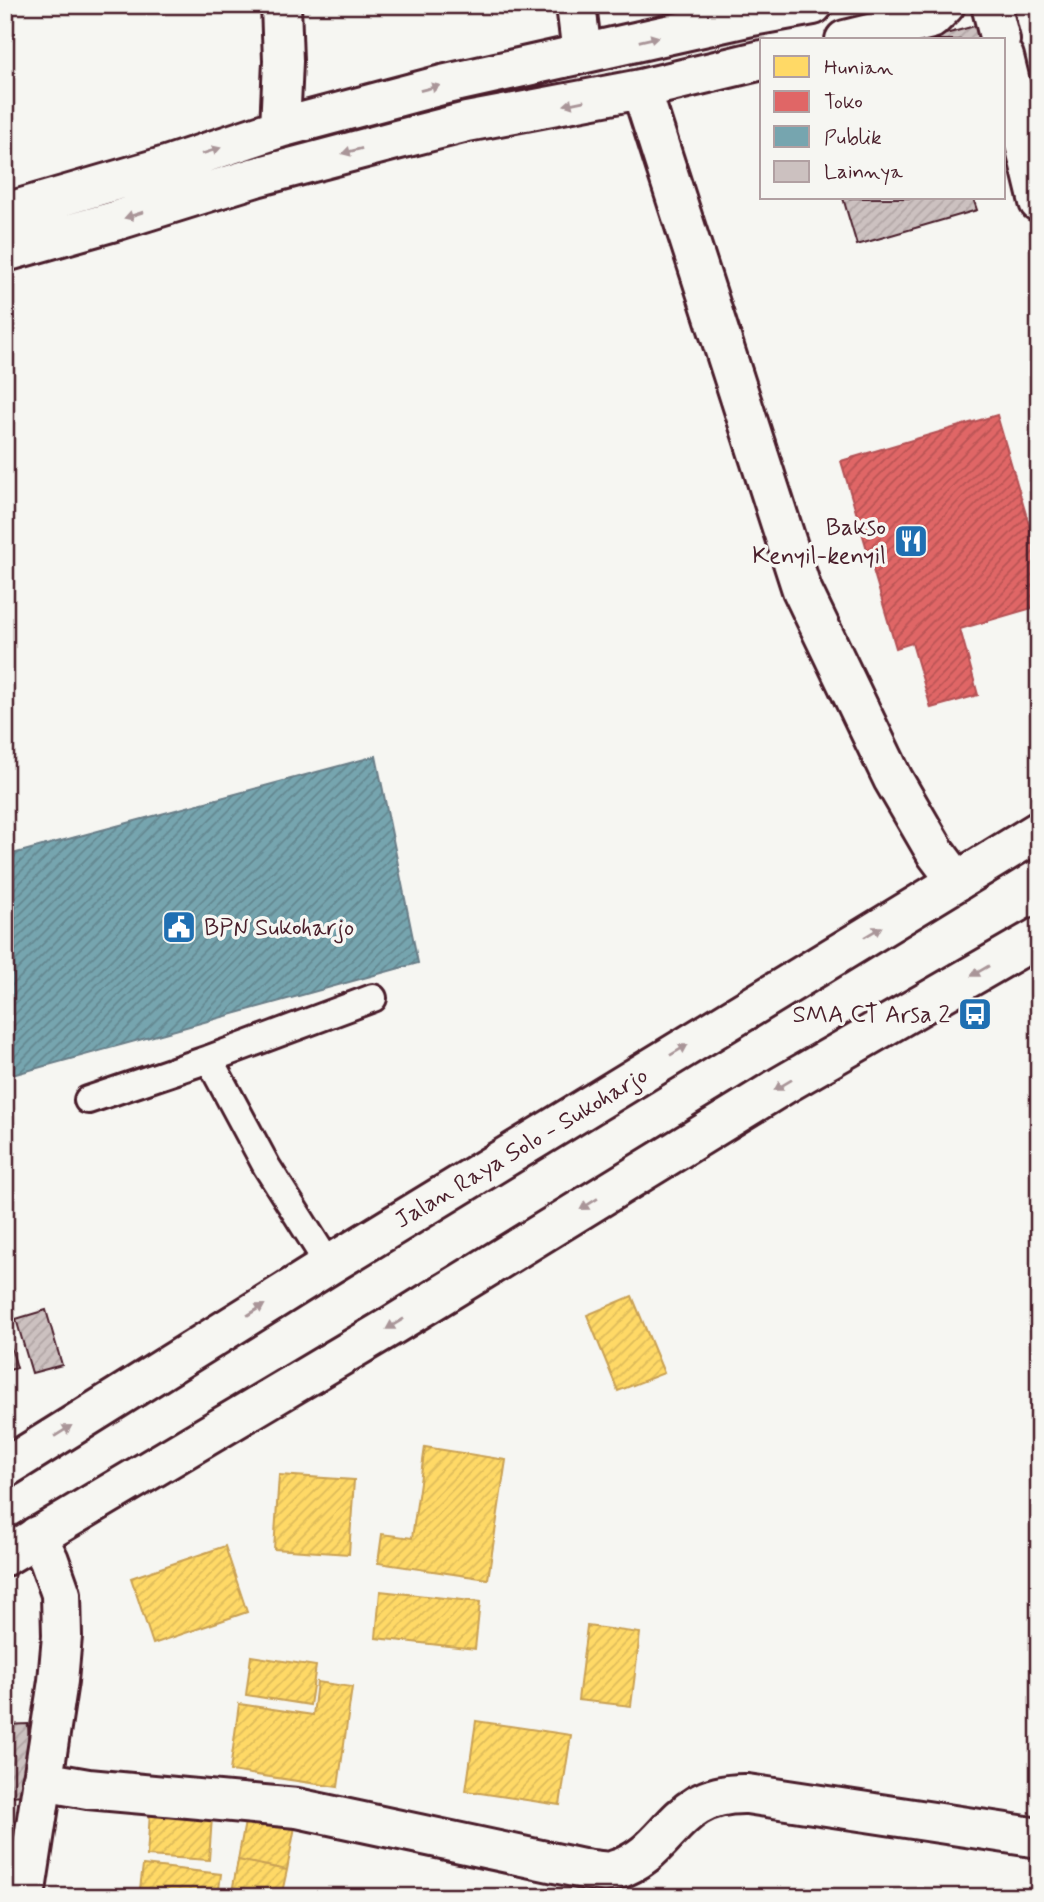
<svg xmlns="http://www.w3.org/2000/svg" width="1044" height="1902" viewBox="0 0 1044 1902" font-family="Mynerve,sans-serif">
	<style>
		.homes { fill: url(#homes-hatch); stroke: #c9a154; stroke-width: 2 }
		.shops { fill: url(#shops-hatch); stroke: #b35154; stroke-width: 2 }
		.public { fill: url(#public-hatch); stroke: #697d87; stroke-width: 2 }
		.building { fill: url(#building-hatch); stroke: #4a1f2b; stroke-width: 2 }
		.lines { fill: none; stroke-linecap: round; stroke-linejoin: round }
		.service-casing { stroke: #4a1f2b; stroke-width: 32 }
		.minor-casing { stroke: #4a1f2b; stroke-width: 44 }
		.primary-casing { stroke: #4a1f2b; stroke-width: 44 }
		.service { stroke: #f6f6f2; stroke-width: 26 }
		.minor { stroke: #f6f6f2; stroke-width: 38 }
		.primary { stroke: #f6f6f2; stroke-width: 38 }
		.oneway { fill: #a99598 }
		.labels { text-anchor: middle; stroke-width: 7; stroke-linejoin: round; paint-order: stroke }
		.poi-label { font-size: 24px; fill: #4a1f2b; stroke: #f6f6f2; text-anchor: end }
		.street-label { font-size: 24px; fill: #4a1f2b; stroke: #f6f6f2 }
	</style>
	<defs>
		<pattern id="homes-hatch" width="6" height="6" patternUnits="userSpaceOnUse" patternTransform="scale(1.75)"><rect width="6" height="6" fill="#ffd966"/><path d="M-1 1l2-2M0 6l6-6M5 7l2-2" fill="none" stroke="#dcba59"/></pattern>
		<pattern id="shops-hatch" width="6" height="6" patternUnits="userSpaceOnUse" patternTransform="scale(1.75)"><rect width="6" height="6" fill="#e06666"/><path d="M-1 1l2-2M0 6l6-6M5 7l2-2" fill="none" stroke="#b85354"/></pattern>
		<pattern id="public-hatch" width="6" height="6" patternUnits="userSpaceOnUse" patternTransform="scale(1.75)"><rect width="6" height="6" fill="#76a5af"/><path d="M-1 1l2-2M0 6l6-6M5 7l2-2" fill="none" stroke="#63868f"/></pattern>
		<pattern id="building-hatch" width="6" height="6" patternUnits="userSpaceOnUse" patternTransform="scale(1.75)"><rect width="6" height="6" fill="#ccc1c0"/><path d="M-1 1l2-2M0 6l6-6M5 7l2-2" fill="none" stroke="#b1a5a5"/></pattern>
	</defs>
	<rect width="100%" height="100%" fill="#f6f6f2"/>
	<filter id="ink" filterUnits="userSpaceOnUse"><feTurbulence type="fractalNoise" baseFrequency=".0143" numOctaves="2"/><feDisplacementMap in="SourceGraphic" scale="14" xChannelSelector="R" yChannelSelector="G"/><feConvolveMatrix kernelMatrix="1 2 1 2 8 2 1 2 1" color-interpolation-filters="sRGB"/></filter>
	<g filter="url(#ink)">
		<path class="homes" d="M 632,1296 L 664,1373 L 618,1391 L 587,1315 Z
			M 425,1447 L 506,1460 L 488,1579 L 378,1563 L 382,1534 L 412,1538 Z
			M 279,1475 L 354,1480 L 349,1554 L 274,1549 Z
			M 225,1546 L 247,1612 L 153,1644 L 131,1578 Z
			M 380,1591 L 480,1602 L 475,1649 L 376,1638 Z
			M 587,1626 L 640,1633 L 631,1706 L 578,1700 Z
			M 251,1656 L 316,1666 L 310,1705 L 246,1695 Z
			M 317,1682 L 352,1687 L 338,1787 L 230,1771 L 239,1704 L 313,1715 Z
			M 476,1721 L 571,1735 L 560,1805 L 466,1791 Z
			M 247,1811 L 296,1821 L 287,1870 L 238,1860 Z
			M 150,1813 L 212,1817 L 209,1860 L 147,1856 Z
			M 238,1860 L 287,1870 L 281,1897 L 231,1897 Z
			M 143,1865 L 221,1874 L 218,1897 L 139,1897 Z"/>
		<path class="shops" d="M 997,415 L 1039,559 L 1039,606 L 960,629 L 978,695 L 931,708 L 912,643 L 896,648 L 841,461 Z"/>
		<path class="public" d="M 376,756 L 418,963 L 5,1077 L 5,856 Z"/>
		<path class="building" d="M 989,22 L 994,40 L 924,40 Z
			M 843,198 L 973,198 L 977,210 L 857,245 Z
			M 46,1310 L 62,1365 L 32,1373 L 16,1319 Z
			M 5,1326 L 17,1368 L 5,1371 Z
			M 28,1724 L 31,1795 L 5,1796 L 5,1725 Z
			M 5,1821 L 25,1822 L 22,1872 L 5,1871 Z"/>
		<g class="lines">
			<g class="service-casing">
				<path id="service" d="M 209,1059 L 373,998
					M 88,1100 L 209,1059 L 267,1167 L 329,1265"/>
			</g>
			<g class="minor-casing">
				<path id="minor" d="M 576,5 L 582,54
					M 991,5 L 1000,40
					M 845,40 L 931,19 L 945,5
					M 1004,57 L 1039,202
					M 641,89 L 802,590 L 893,779 L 936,853 L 957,881
					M 280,128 L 283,61 L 281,5
					M 5,213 L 166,166 L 280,128 L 442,85 L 752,16 L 813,5
					M 5,252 L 118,220 L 256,177 L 396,140 L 467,122 L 641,89 L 762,60
					M 42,1781 L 88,1789 L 297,1808 L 583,1869 C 593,1870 607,1873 615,1870 C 673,1852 671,1792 747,1794 L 1039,1838
					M 25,1897 L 58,1681 L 62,1636 L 61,1594 L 49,1560 L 37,1536"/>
			</g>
			<g class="primary-casing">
				<path id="primary" d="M 5,1468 L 329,1265 L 1039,831
					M 5,1556 L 393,1325 L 783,1085 L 1039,937"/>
			</g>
			<use href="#service" class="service"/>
			<use href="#minor" class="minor"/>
			<use href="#primary" class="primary"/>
		</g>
		<defs><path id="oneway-solid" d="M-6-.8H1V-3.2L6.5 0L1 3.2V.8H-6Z" transform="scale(1.75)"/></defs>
		<g class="oneway">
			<use href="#oneway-solid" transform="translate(649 39) rotate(-13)"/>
			<use href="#oneway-solid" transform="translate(430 88) rotate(-15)"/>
			<use href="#oneway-solid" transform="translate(574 103) rotate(168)"/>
			<use href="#oneway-solid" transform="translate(211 151) rotate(-18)"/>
			<use href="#oneway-solid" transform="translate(352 151) rotate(165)"/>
			<use href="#oneway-solid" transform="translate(134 215) rotate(162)"/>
			<use href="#oneway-solid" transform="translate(873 932) rotate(-31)"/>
			<use href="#oneway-solid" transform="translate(980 971) rotate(150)"/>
			<use href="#oneway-solid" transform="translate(679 1050) rotate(-31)"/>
			<use href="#oneway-solid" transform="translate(783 1085) rotate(149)"/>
			<use href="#oneway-solid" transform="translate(589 1204) rotate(148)"/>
			<use href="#oneway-solid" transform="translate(256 1310) rotate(-32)"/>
			<use href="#oneway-solid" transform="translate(395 1324) rotate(149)"/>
			<use href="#oneway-solid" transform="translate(63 1431) rotate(-32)"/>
		</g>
	</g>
	<defs>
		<g id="restaurant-square" transform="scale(1.75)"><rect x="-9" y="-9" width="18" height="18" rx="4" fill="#1f6fb2" stroke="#f6f6f2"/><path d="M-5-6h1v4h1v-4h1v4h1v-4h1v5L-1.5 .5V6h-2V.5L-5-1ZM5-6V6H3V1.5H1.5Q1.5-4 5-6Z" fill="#fff"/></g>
		<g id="civic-square" transform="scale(1.75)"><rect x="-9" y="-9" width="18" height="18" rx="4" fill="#1f6fb2" stroke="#f6f6f2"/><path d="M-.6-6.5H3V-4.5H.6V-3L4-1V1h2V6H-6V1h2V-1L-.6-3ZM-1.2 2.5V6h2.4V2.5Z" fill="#fff"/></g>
		<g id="bus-square" transform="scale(1.75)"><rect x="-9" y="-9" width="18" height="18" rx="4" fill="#1f6fb2" stroke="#f6f6f2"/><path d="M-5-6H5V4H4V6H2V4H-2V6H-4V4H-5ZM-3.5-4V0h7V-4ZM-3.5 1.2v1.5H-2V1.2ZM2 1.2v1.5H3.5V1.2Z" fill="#fff"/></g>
	</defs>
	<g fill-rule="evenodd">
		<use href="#restaurant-square" x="911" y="541"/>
		<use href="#civic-square" x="179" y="927"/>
		<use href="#bus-square" x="975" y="1014"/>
	</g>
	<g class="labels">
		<g class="poi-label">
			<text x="886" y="535">Bakso<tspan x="886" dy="28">Kenyil-kenyil</tspan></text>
			<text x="204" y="935" text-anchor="start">BPN Sukoharjo</text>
			<text x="950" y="1022">SMA CT Arsa 2</text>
		</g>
		<g class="street-label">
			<text transform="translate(521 1147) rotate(-31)" y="8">Jalan Raya Solo - Sukoharjo</text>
		</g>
	</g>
	<rect width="1044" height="1902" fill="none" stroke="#f6f6f2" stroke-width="28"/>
	<rect x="14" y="14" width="1016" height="1874" fill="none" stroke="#4a1f2b" stroke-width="2.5" filter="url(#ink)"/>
	<rect x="760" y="38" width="245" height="161" fill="#f6f6f2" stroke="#b1a0a2" stroke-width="2"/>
	<rect x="774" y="56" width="35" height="21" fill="#ffd966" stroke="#b1a0a2" stroke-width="2"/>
	<text x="824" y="74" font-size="21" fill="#4a1f2b">Hunian</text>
	<rect x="774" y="91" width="35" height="21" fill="#e06666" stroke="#b1a0a2" stroke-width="2"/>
	<text x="824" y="108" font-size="21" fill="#4a1f2b">Toko</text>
	<rect x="774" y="126" width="35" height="21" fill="#76a5af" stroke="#b1a0a2" stroke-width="2"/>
	<text x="824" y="144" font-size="21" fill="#4a1f2b">Publik</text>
	<rect x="774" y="161" width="35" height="21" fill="#ccc1c0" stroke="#b1a0a2" stroke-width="2"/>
	<text x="824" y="178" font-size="21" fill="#4a1f2b">Lainnya</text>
</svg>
